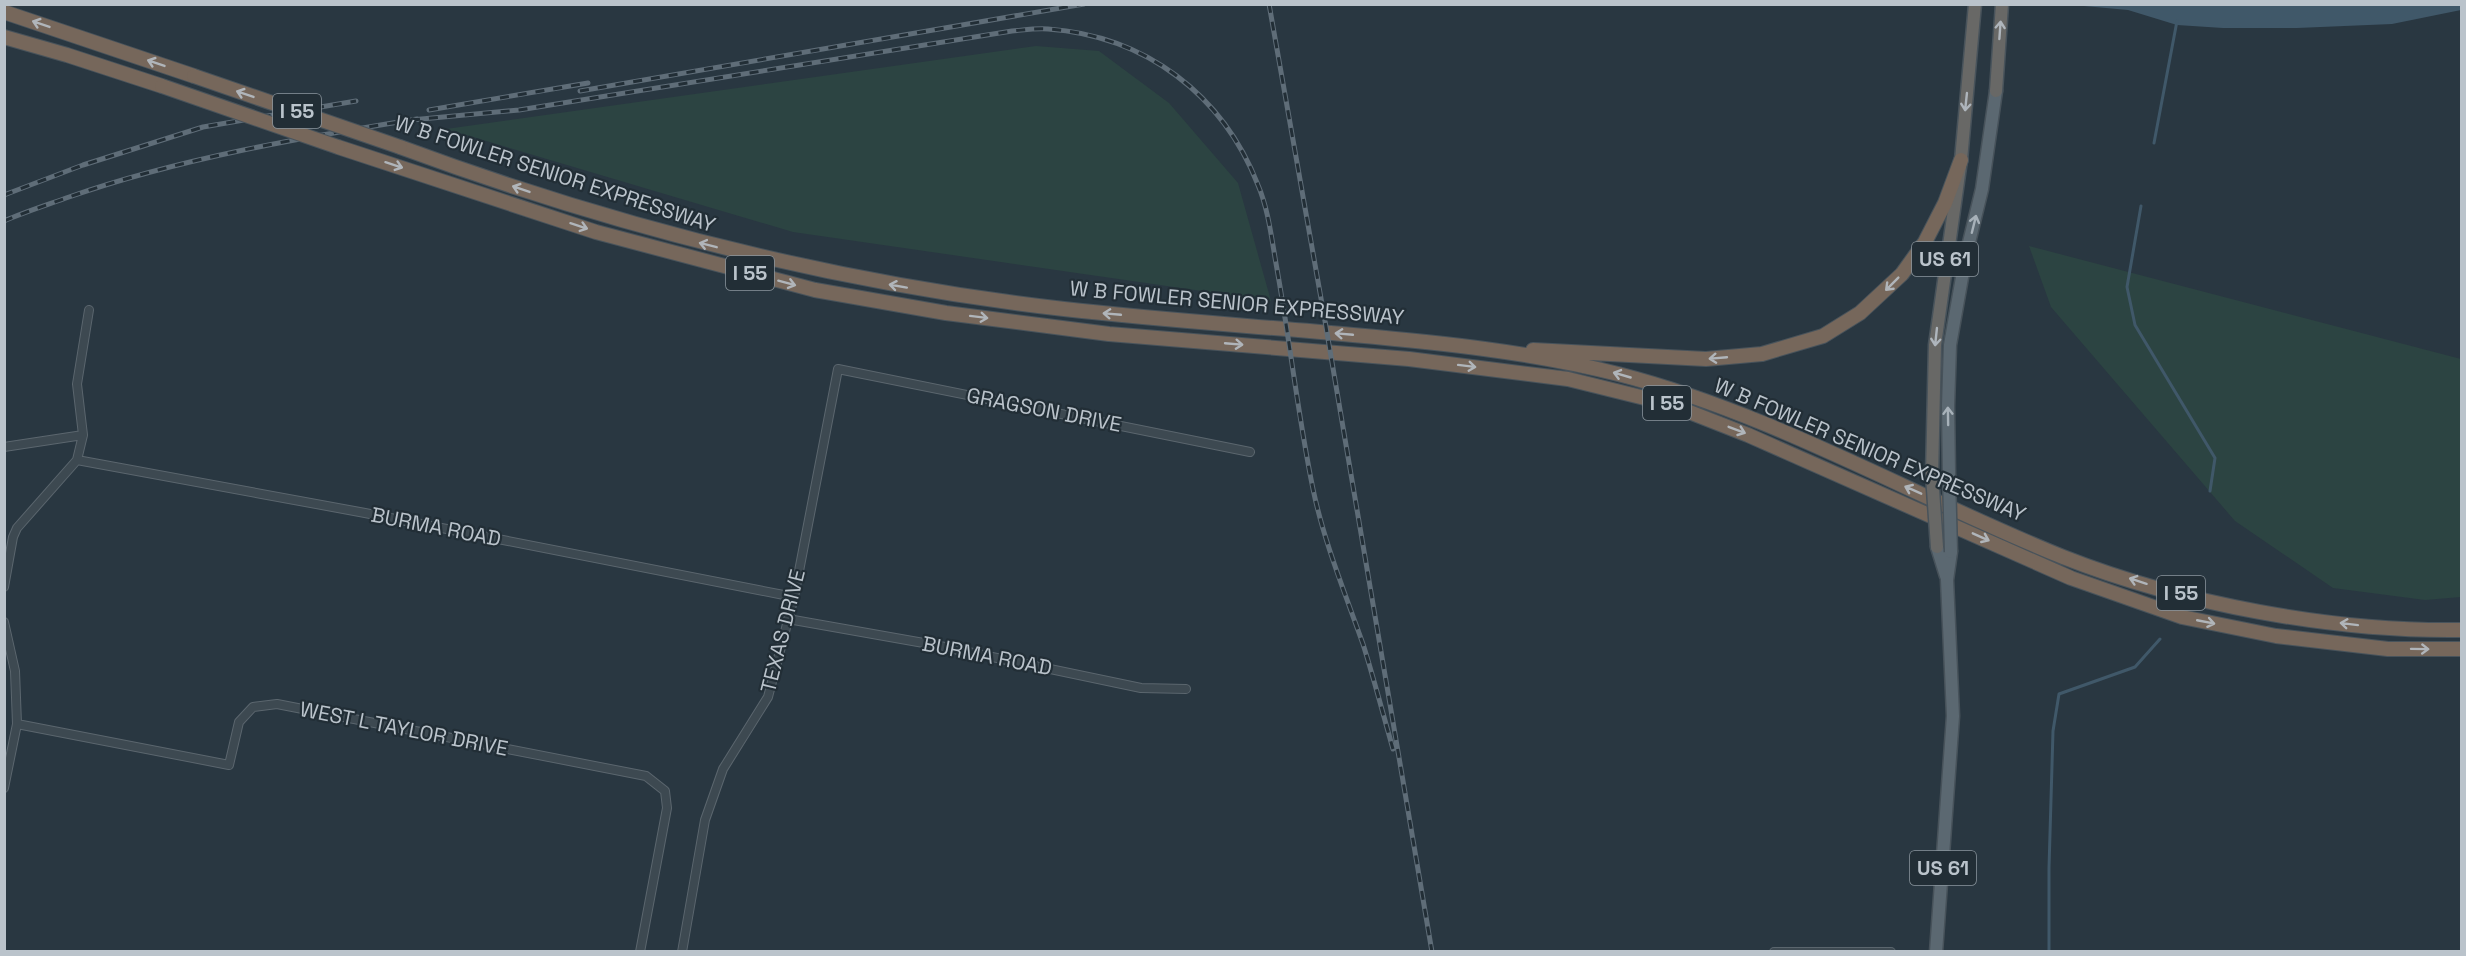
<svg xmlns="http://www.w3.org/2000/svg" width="2466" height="956" viewBox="0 0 2466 956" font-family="'Space Grotesk',sans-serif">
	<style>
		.green { fill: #2c4442 }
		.water { fill: #405869 }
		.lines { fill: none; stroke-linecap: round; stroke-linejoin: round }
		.stream { stroke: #405869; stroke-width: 3 }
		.minor-casing { stroke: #5b666e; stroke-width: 10 }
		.primary-casing { stroke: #47525a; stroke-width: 15 }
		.trunk-casing { stroke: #48535b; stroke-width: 15 }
		.motorway-casing { stroke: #48535b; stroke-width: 16 }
		.minor { stroke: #3d4951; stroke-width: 8 }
		.primary { stroke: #5b6871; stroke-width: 12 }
		.trunk { stroke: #686866; stroke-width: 12 }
		.motorway { stroke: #76675b; stroke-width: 14 }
		.rail-casing { stroke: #5f6d78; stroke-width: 5 }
		.rail { stroke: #222e36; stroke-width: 3; stroke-dasharray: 9; stroke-linecap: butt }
		.primary-bridge-casing { stroke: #47525a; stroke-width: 15; stroke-linecap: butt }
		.trunk-bridge-casing { stroke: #48535b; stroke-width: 15; stroke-linecap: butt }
		.motorway-bridge-casing { stroke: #48535b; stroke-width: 16; stroke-linecap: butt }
		.primary-bridge { stroke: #5b6871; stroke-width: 12 }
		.trunk-bridge { stroke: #686866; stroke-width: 12 }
		.motorway-bridge { stroke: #76675b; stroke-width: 14 }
		.oneway { stroke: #b0b5ba }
		.oneway2 { stroke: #aeb5bc }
		.oneway3 { stroke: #a7b1b9 }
		.labels { text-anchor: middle; stroke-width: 4.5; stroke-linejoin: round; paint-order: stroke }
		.shield { fill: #222e36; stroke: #8c969e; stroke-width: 1.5 }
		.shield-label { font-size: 20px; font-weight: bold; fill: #bac3cb }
		.street-label { font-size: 21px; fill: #bac3cb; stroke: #222e36 }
	</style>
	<rect width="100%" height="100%" fill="#293741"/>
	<path class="green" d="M 1036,46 L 1099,51 L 1169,103 L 1238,183 L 1271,301 L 793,232 L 446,129 Z
		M 2029,246 L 2461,359 L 2461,597 L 2425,600 L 2333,588 L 2235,521 L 2051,307 Z"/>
	<path class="water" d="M 2461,4 L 2461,10 L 2392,24 L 2297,28 L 2223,28 L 2177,25 L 2128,10 L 2073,5 Z"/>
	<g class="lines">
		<path class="stream" d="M 2154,143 L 2177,21
			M 2141,206 L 2127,287 L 2135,325 L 2215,458 L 2210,491
			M 2049,952 L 2049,868 L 2053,731 L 2059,694 L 2135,667 L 2160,639"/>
		<g class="minor-casing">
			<path id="minor" d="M 4,447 L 83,435
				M 77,460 L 365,513 L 794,597
				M 4,587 L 13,537 L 17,528 L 77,460 L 83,435 L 77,384 L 89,310
				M 788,619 L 935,645 L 1141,688 L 1186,689
				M 4,622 L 15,671 L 17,724 L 4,788
				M 17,724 L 229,765 L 239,722 L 253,707 L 277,704 L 646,776 L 665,791 L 667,808 L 640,952
				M 682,952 L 705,820 L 723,769 L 768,697 L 794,597 L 838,369 L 1250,452
				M 1774,952 L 1891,952"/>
		</g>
		<g class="primary-casing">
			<path id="primary" d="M 1949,475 L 1948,406 L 1950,345 L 1966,255 L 1982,189 L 1996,91
				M 1937,547 L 1946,576
				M 1936,952 L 1953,716 L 1947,580 L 1951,552"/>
		</g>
		<g class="trunk-casing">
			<path id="trunk" d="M 1996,91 L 2002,4
				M 1932,475 L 1935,345 L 1961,160 L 1975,4"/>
		</g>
		<g class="motorway-casing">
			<path id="motorway" d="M 4,12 L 194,76
				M 4,37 L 67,55 L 162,86
				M 338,147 L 596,232 L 815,290 L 946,313 L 1109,334 L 1409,359 L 1568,379 L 1669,404 L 1748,435 L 2071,578 L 2182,617 L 2276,636 L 2388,649 L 2462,649
				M 400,147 C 616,227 835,283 1064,309 C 1160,320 1257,326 1353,335 C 1442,343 1531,352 1618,374 C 1774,414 1914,497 2063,557 C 2182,604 2334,632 2462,630
				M 1533,350 L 1706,359 L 1762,354 L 1823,336 L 1860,313 L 1902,274 L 1925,242 L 1945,203 L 1961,160"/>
		</g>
		<use href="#minor" class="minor"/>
		<use href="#primary" class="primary"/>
		<use href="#trunk" class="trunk"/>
		<use href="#motorway" class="motorway"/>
		<g class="rail-casing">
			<path id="rail" d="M 1269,4 L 1325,321 L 1432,952
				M 580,91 L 1084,4
				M 429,110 L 588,83
				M 411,120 L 519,110 L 1012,31 C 1024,30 1036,28 1048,29 C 1146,36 1223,95 1258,185 C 1269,211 1272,242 1277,269 C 1290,342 1298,416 1313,489 C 1324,542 1345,593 1363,644 C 1374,679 1383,714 1393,749
				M 4,195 L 83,165 L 203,127 L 356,101
				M 4,221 C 25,212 47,205 69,197 C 181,158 300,138 417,119"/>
		</g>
		<use href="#rail" class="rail"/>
		<g class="primary-bridge-casing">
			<path id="primary-bridge" d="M 1949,475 L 1951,552"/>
		</g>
		<g class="trunk-bridge-casing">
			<path id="trunk-bridge" d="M 1932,475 L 1937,547"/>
		</g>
		<g class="motorway-bridge-casing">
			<path id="motorway-bridge" d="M 194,76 L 400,147
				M 162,86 L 338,147"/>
		</g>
		<use href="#primary-bridge" class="primary-bridge"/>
		<use href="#trunk-bridge" class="trunk-bridge"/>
		<use href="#motorway-bridge" class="motorway-bridge"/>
	</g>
	<defs><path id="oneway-shaft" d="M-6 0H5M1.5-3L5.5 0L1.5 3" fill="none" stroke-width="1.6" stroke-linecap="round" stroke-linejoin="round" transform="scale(1.5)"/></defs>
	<g class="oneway">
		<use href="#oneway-shaft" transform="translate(41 24) rotate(-161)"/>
		<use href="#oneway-shaft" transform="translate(156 63) rotate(-161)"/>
		<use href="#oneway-shaft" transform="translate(245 94) rotate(-161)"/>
		<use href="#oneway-shaft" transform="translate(394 165) rotate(18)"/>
		<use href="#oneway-shaft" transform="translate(521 189) rotate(-161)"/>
		<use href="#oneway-shaft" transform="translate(579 226) rotate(18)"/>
		<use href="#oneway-shaft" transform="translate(708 245) rotate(-166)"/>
		<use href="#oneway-shaft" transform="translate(787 283) rotate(15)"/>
		<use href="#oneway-shaft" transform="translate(1892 284) rotate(135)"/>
		<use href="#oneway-shaft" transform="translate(898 286) rotate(-170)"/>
		<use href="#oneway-shaft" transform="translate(1112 314) rotate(-175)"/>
		<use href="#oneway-shaft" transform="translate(979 317) rotate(7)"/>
		<use href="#oneway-shaft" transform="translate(1344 334) rotate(-175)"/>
		<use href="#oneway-shaft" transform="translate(1234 344) rotate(5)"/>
		<use href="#oneway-shaft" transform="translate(1718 358) rotate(175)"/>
		<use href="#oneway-shaft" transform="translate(1467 366) rotate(7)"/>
		<use href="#oneway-shaft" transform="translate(1622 375) rotate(-164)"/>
		<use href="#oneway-shaft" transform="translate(1737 430) rotate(21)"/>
		<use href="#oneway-shaft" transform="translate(1913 490) rotate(-156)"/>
		<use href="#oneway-shaft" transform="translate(1981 537) rotate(24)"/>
		<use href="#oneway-shaft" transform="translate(2138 581) rotate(-162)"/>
		<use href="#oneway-shaft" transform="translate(2206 622) rotate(11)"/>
		<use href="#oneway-shaft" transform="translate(2349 624) rotate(-173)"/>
		<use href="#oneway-shaft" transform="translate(2420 649) rotate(1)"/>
	</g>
	<g class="oneway2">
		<use href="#oneway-shaft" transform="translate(2000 30) rotate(-86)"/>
		<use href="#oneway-shaft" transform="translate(1966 102) rotate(96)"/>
		<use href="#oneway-shaft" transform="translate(1936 337) rotate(96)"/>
	</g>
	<g class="oneway3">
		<use href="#oneway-shaft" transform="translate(1974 224) rotate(-76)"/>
		<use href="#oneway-shaft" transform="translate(1948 416) rotate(-91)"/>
	</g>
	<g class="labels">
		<g class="shield">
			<rect x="273" y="94" width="48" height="34" rx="4.5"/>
			<rect x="1912" y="242" width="66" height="34" rx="4.5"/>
			<rect x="726" y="256" width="48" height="34" rx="4.5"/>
			<rect x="1643" y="386" width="48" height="34" rx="4.5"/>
			<rect x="2157" y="576" width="48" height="34" rx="4.5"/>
			<rect x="1910" y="851" width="66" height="34" rx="4.5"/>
		</g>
		<g class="shield-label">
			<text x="297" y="118">I 55</text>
			<text x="1945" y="266">US 61</text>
			<text x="750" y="280">I 55</text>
			<text x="1667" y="410">I 55</text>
			<text x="2181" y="600">I 55</text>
			<text x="1943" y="875">US 61</text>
		</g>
		<g class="street-label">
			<text transform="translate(555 174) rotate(18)" y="7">W B FOWLER SENIOR EXPRESSWAY</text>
			<text transform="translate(1237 303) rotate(5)" y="7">W B FOWLER SENIOR EXPRESSWAY</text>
			<text transform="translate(1044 410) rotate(11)" y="7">GRAGSON DRIVE</text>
			<text transform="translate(1870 450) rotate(23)" y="7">W B FOWLER SENIOR EXPRESSWAY</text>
			<text transform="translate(436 527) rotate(11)" y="7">BURMA ROAD</text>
			<text transform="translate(783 631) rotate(-76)" y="7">TEXAS DRIVE</text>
			<text transform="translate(987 656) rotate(11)" y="7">BURMA ROAD</text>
			<text transform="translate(404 729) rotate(11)" y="7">WEST L TAYLOR DRIVE</text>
		</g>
	</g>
	<rect width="2466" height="956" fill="none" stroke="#bac3cb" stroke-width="12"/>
</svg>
